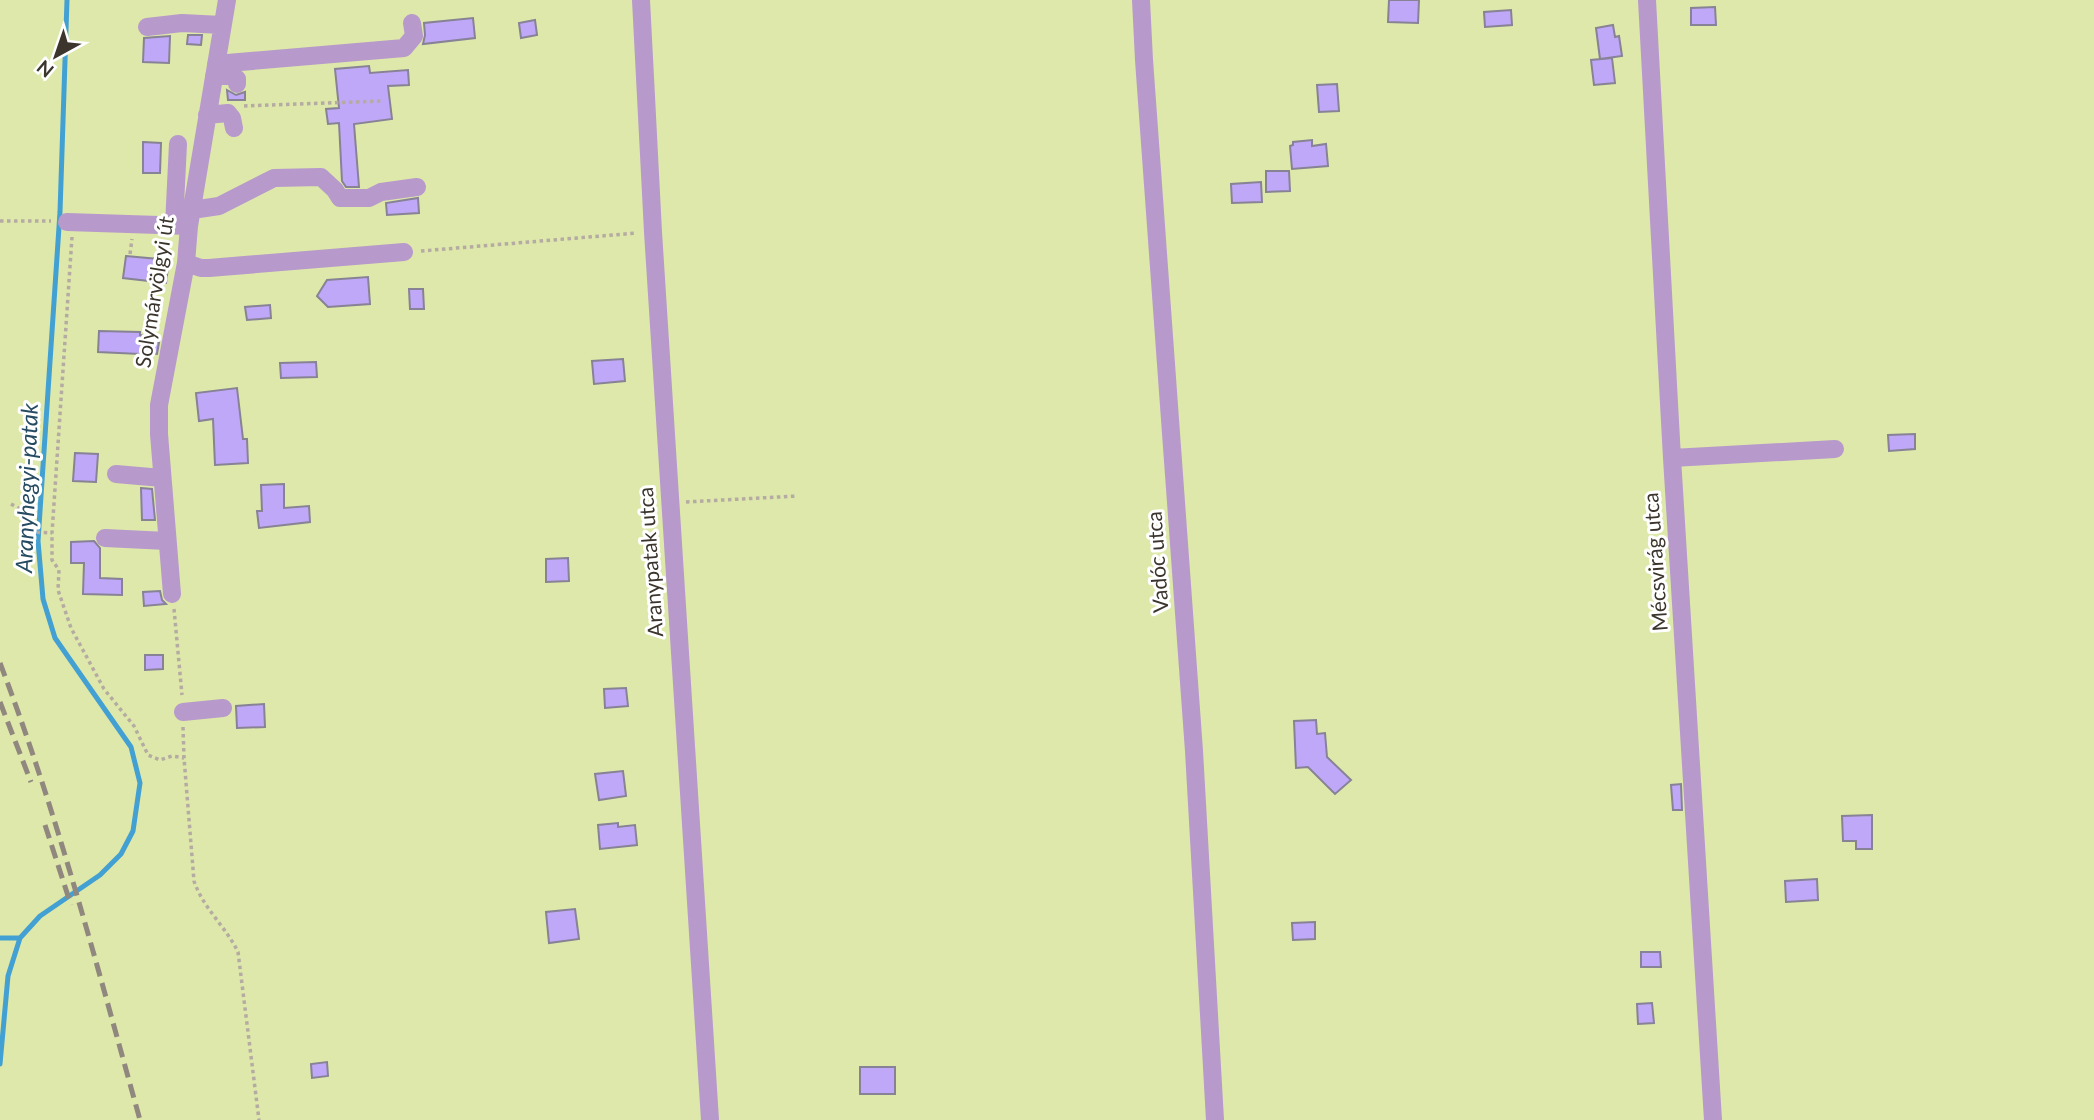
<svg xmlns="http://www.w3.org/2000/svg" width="2094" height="1120" viewBox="0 0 2094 1120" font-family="Lato,sans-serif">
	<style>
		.green { fill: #dde8aa }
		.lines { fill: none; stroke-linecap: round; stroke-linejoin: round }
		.stream { stroke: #43a0d3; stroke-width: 5 }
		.building { fill: #c0a8f8; stroke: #878295; stroke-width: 2 }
		.path { stroke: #b5aba2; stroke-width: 3.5; stroke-dasharray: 3.5 3.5; stroke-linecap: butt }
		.minor { stroke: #b799cb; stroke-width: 18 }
		.rail { stroke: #90877f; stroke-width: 5; stroke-dasharray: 14 7; stroke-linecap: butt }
		.labels { text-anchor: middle; stroke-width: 6; stroke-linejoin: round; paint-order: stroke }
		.street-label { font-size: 21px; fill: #3c352e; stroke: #fff }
		.water-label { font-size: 23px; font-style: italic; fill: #244b61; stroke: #fff }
	</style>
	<rect width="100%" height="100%" fill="#fcf1e7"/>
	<path class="green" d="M 0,0 L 2094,0 L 2094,1120 L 0,1120 Z"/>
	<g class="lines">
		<path class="stream" d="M 0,938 L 20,938
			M 0,1064 L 8,976 L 20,938 L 40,916 L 100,875 L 121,854 L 133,831 L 140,783 L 131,747 L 55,638 L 43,599 L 38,541 L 60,212 L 67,0"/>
	</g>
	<path class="building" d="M 1389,0 L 1419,0 L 1418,23 L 1388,22 Z
		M 1715,7 L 1716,25 L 1691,25 L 1691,8 Z
		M 1511,10 L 1512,25 L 1485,27 L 1484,12 Z
		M 473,18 L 475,38 L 423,44 L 425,35 L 424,23 Z
		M 535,20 L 537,35 L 521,38 L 519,23 Z
		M 1613,25 L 1615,37 L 1619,36 L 1622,56 L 1600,59 L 1596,28 Z
		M 188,35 L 202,35 L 201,45 L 187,44 Z
		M 170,36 L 169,63 L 143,62 L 144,38 Z
		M 1612,58 L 1615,83 L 1594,85 L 1591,60 Z
		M 369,66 L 370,73 L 408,70 L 409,85 L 388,86 L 392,119 L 354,124 L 359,187 L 346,187 L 342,181 L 339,123 L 328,124 L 326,109 L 339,108 L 335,69 Z
		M 1337,84 L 1339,111 L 1319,112 L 1317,85 Z
		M 227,90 L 236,95 L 245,92 L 245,100 L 228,100 Z
		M 1312,140 L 1312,146 L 1326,144 L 1328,166 L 1292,169 L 1290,146 L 1293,145 L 1293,142 Z
		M 143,142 L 161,143 L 160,173 L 143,173 Z
		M 1266,171 L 1289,171 L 1290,191 L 1266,192 Z
		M 1261,182 L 1262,202 L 1232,203 L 1231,184 Z
		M 418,198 L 419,213 L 387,215 L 386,203 Z
		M 126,256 L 169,260 L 166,283 L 123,278 Z
		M 368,277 L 370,304 L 328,307 L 317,296 L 327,280 Z
		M 409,289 L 423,289 L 424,309 L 410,309 Z
		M 270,305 L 271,318 L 247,320 L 245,307 Z
		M 99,331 L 140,332 L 140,335 L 160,337 L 157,354 L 140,352 L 140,354 L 98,352 Z
		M 623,359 L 625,381 L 594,384 L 592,361 Z
		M 316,362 L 317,377 L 281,378 L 280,363 Z
		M 237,388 L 243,439 L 247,439 L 248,463 L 215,465 L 213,419 L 199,421 L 196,393 Z
		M 1915,434 L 1915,449 L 1889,451 L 1888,435 Z
		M 75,453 L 98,454 L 96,482 L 73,481 Z
		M 284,484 L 284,508 L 309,506 L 310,522 L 259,528 L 257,511 L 262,511 L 261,485 Z
		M 141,488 L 152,489 L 155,520 L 142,520 Z
		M 94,541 L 100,548 L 100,578 L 122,579 L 122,595 L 83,594 L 84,563 L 71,563 L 71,542 Z
		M 568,558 L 569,581 L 546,582 L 546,559 Z
		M 160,591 L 162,600 L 166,604 L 144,606 L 143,592 Z
		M 145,655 L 163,655 L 163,669 L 145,670 Z
		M 626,688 L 628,706 L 605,708 L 604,689 Z
		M 264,704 L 265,727 L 237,728 L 236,706 Z
		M 1316,720 L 1317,734 L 1325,733 L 1327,757 L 1351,780 L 1335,794 L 1308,767 L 1296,768 L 1294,721 Z
		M 623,771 L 626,796 L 599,800 L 595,774 Z
		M 1681,784 L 1682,810 L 1673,810 L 1671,785 Z
		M 1872,815 L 1872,849 L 1856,849 L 1856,841 L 1843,841 L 1842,816 Z
		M 618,823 L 618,827 L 635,825 L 637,845 L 600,849 L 598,825 Z
		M 1817,879 L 1818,900 L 1786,902 L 1785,881 Z
		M 575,909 L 579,939 L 549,943 L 546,912 Z
		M 1315,922 L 1315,939 L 1293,940 L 1292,923 Z
		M 1641,952 L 1660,952 L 1661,967 L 1641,967 Z
		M 1652,1003 L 1654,1023 L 1638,1024 L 1637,1004 Z
		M 327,1062 L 328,1076 L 312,1078 L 311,1064 Z
		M 860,1067 L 895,1067 L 895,1094 L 860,1094 Z"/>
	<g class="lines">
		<path class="path" d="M 244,106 L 381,101
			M 0,221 L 51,221
			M 72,237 L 52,533 L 52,560 L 59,570 L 58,590 L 71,628 L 104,689 L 134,726 L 148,755 L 160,760 L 172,756 L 184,758
			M 421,251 L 637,233
			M 130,254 L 132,239
			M 686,502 L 797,496
			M 11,504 L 24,511 L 32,532 L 52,533
			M 174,609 L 182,695
			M 183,727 L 184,758 L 194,881 C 203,908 226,927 238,952 L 259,1120"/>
		<path class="minor" d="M 641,0 L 653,232 L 710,1120
			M 1141,0 L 1144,60 L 1194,751 L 1215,1120
			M 1647,0 L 1672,458 L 1713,1120
			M 147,27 L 182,23 L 222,25
			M 216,64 L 404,48 L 414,36 L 412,23
			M 214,76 L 233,76 L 237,79 L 237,84
			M 207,115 L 228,113 L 232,118 L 234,128
			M 192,210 L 219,206 L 274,178 L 321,177 L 335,190 L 340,198 L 369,198 L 381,192 L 417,187
			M 67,222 L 189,226
			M 174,225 L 178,144
			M 186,263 L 201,268 L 209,268 L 404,252
			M 1672,458 L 1835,449
			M 116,474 L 162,478
			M 105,538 L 167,541
			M 172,594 L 159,434 L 159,405 L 186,263 L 189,226 L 227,0
			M 183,712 L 223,708"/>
		<path class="rail" d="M 0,663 C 57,812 97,966 140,1120
			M 0,702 L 31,782
			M 45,825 L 71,905"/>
	</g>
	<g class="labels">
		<g class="street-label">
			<text transform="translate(155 292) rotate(-81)" y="7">Solymárvölgyi út</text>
			<text transform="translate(651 562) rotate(-94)" y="7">Aranypatak utca</text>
			<text transform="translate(1158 562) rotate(-94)" y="7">Vadóc utca</text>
			<text transform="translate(1656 562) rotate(-94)" y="7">Mécsvirág utca</text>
		</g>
		<g class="water-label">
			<text transform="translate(27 488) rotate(-88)" y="8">Aranyhegyi-patak</text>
		</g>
	</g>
	<g transform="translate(56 56) rotate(220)" stroke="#ffffff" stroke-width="5" paint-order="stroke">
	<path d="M0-5L12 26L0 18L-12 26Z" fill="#3c352e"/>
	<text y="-10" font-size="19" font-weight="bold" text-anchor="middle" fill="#3c352e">N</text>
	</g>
</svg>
